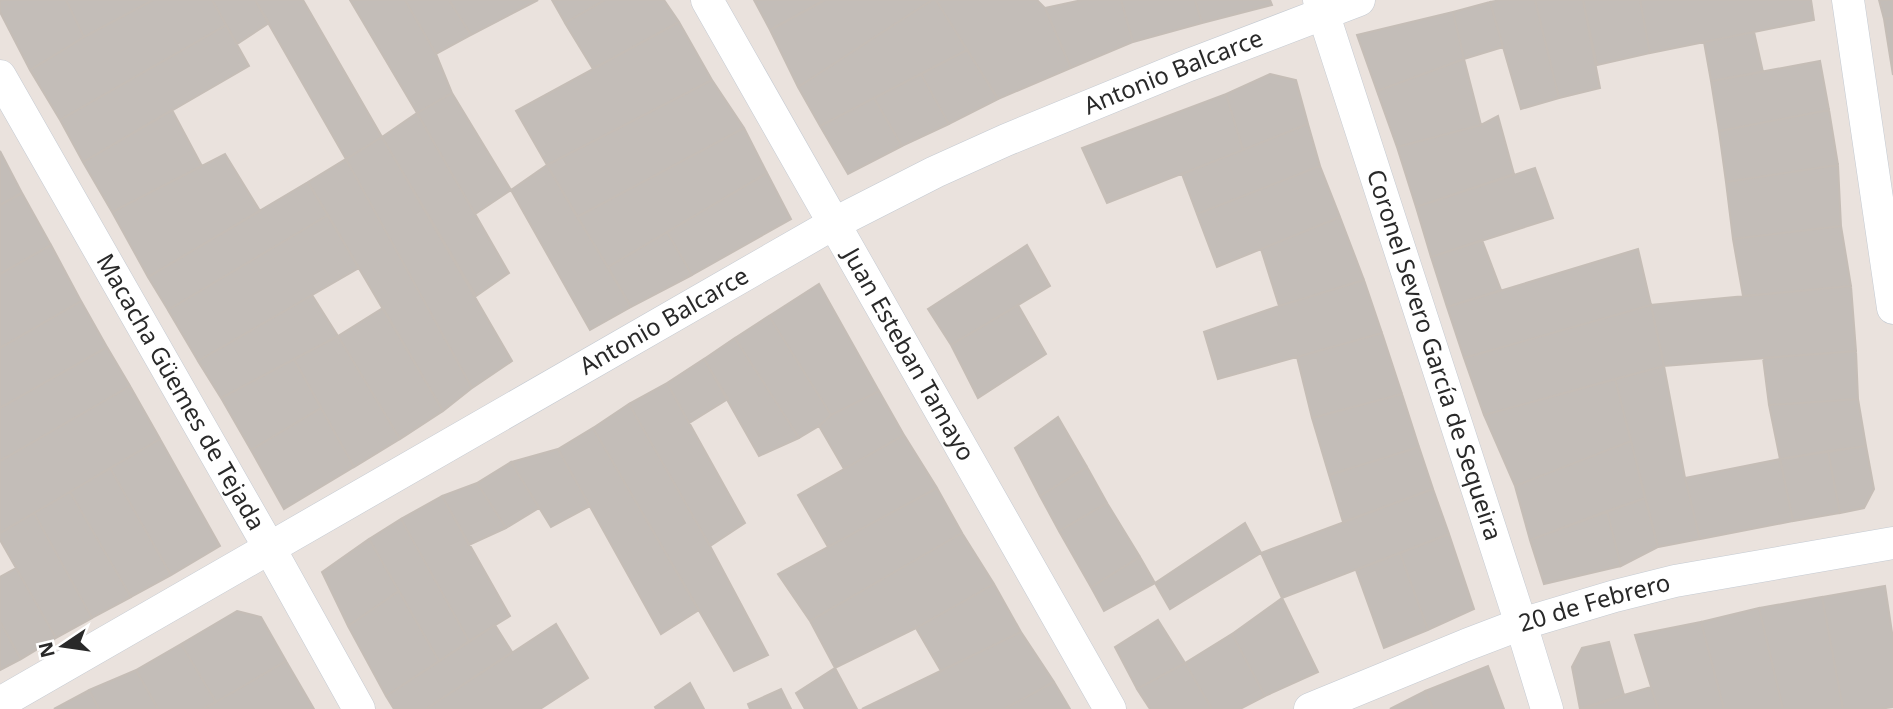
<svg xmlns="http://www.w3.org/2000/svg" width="1893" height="709" viewBox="0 0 1893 709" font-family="'Noto Sans',sans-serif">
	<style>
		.building { fill: #c3bdb8; stroke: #c5bdb6; stroke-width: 2 }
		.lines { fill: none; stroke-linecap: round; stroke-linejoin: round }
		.minor-casing { stroke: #c4cad2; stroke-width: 33 }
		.minor { stroke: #fff; stroke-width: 32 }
		.labels { text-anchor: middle; stroke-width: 5; stroke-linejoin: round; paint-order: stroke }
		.street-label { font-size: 24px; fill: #292929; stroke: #fff }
	</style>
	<rect width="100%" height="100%" fill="#eae2dd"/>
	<path class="building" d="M 2,0 L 66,0 L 84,37 L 30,70 L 0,12 L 0,1 Z
		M 66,0 L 153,0 L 84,37 Z
		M 153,0 L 212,0 L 226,25 L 60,120 L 30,70 L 84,37 Z
		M 212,0 L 255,0 L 269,23 L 237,44 Z
		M 255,0 L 303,0 L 382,137 L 346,159 Z
		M 350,0 L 405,0 L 436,54 L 452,93 L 417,113 Z
		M 405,0 L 449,0 L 471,35 L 436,54 Z
		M 449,0 L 538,0 L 471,35 Z
		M 552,0 L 605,0 L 565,23 Z
		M 605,0 L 664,0 L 679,22 L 593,69 L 565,23 Z
		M 754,0 L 823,0 L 823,1 L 770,30 Z
		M 825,0 L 932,0 L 798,87 L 770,30 Z
		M 932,0 L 936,0 L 967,50 L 820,126 L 798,87 Z
		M 936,0 L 1037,0 L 1045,8 L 1071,68 L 998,99 Z
		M 1082,0 L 1121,0 L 1133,42 L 1071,68 L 1045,8 Z
		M 1121,0 L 1195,0 L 1202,23 L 1133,42 Z
		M 1195,0 L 1270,0 L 1272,5 L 1202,23 Z
		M 1501,0 L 1535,0 L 1559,98 L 1521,109 L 1490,2 Z
		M 1535,0 L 1583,0 L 1600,88 L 1559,98 Z
		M 1583,0 L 1640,0 L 1650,53 L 1597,65 Z
		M 1640,0 L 1811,0 L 1814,20 L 1650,53 Z
		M 1879,0 L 1893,0 L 1893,18 L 1884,19 Z
		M 1490,2 L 1503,47 L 1464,59 L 1453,12 Z
		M 1453,12 L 1464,59 L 1377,91 L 1357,35 Z
		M 1893,18 L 1893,75 L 1884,19 Z
		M 679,22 L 712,80 L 547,165 L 516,111 Z
		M 226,25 L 249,66 L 83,162 L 60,120 Z
		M 1754,32 L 1763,72 L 1711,81 L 1704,42 Z
		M 967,50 L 998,99 L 949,124 L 921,74 Z
		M 1464,59 L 1481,125 L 1397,147 L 1377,91 Z
		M 1820,61 L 1829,110 L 1719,131 L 1711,81 Z
		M 921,74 L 949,124 L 902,146 L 874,98 Z
		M 1270,74 L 1296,80 L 1308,124 L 1243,150 L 1226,94 Z
		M 712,80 L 744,128 L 577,217 L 547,165 Z
		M 452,93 L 511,190 L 475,214 L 417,113 Z
		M 1226,94 L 1243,150 L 1107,203 L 1082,148 Z
		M 874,98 L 902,146 L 848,174 L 820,126 Z
		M 172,110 L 202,166 L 112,212 L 83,162 Z
		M 1829,110 L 1838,165 L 1726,182 L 1719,131 Z
		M 417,113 L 509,273 L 476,296 L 382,137 Z
		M 1498,116 L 1514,174 L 1416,207 L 1397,147 L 1481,125 Z
		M 1308,124 L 1320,166 L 1197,214 L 1182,174 Z
		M 744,128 L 767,173 L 608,267 L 577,217 Z
		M 382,137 L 512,361 L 472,388 L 346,159 Z
		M 0,151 L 22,193 L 0,205 Z
		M 225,154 L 260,211 L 148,277 L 112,212 Z
		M 346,159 L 472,388 L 443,411 L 308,182 Z
		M 547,165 L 631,307 L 590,330 L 511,190 Z
		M 1838,165 L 1841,226 L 1733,239 L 1726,182 Z
		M 1320,166 L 1340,217 L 1217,267 L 1197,214 Z
		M 1535,168 L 1553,218 L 1431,257 L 1416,207 Z
		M 767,173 L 791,219 L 692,275 L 667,232 Z
		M 308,182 L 328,215 L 168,310 L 148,277 Z
		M 22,193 L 51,245 L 0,274 L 0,205 Z
		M 328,215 L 359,268 L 198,361 L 168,310 Z
		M 1340,217 L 1364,280 L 1279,306 L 1261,249 Z
		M 1841,226 L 1851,286 L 1743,296 L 1733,239 Z
		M 667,232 L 692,275 L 631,307 L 608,267 Z
		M 1482,240 L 1501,290 L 1447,307 L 1431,257 Z
		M 51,245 L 81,301 L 0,348 L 0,274 Z
		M 1027,245 L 1050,286 L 951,345 L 928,309 Z
		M 1638,249 L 1651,305 L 1464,358 L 1447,307 Z
		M 1364,280 L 1382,333 L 1218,379 L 1204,332 L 1279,306 Z
		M 819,284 L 879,391 L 831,415 L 769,316 Z
		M 1851,286 L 1856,351 L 1664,366 L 1651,305 Z
		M 312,295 L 338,336 L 221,398 L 198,361 Z
		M 81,301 L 107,347 L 0,408 L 0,348 Z
		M 1018,305 L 1046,354 L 978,398 L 951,345 Z
		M 1651,305 L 1664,366 L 1484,415 L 1464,358 Z
		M 383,308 L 443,411 L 400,439 L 338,336 Z
		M 769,316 L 831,415 L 819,426 L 799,438 L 735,338 Z
		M 1382,333 L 1402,394 L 1312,418 L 1297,357 Z
		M 338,336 L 400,439 L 354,467 L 294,359 Z
		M 735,338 L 799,438 L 759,456 L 704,359 Z
		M 107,347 L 130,386 L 0,461 L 0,408 Z
		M 1856,351 L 1858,399 L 1769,405 L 1763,358 Z
		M 294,359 L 321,408 L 251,450 L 221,398 Z
		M 704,359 L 728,399 L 689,423 L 667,383 Z
		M 1664,366 L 1685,478 L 1700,539 L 1658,547 L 1615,379 Z
		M 1615,379 L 1631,441 L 1515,486 L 1484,415 Z
		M 667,383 L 745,523 L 710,546 L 629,404 Z
		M 130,386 L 160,439 L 0,533 L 0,461 Z
		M 879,391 L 904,435 L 844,469 L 819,426 L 831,415 Z
		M 1402,394 L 1419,447 L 1329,475 L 1312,418 Z
		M 1858,399 L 1866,446 L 1780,459 L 1769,405 Z
		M 629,404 L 710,546 L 768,655 L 734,671 L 593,428 Z
		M 321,408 L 354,467 L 284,509 L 251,450 Z
		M 1058,417 L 1087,467 L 1040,496 L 1015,448 Z
		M 593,428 L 699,610 L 661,634 L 558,449 Z
		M 904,435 L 937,488 L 828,547 L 798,495 Z
		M 160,439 L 220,546 L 171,575 L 110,468 Z
		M 1631,441 L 1645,498 L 1530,540 L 1515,486 Z
		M 1866,446 L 1874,489 L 1864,508 L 1840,513 L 1828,451 Z
		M 1419,447 L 1433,489 L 1343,522 L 1329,475 Z
		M 558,449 L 590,506 L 551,527 L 511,462 Z
		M 1828,451 L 1840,513 L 1793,521 L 1780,459 Z
		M 1780,459 L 1793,521 L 1700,539 L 1685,478 Z
		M 511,462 L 539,508 L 506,528 L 477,483 Z
		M 1087,467 L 1107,503 L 1059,531 L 1040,496 Z
		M 110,468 L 171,575 L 131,597 L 70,492 Z
		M 477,483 L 506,528 L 469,545 L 442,496 Z
		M 937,488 L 962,533 L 810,621 L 778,574 Z
		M 1433,489 L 1449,534 L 1282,598 L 1261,553 Z
		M 70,492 L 131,597 L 92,618 L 34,513 Z
		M 442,496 L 510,616 L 469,641 L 401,519 Z
		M 1645,498 L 1658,547 L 1621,566 L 1607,511 Z
		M 1107,503 L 1140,557 L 1091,587 L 1059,531 Z
		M 1607,511 L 1621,566 L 1544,584 L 1530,540 Z
		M 34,513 L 92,618 L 56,638 L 0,540 L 0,533 Z
		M 401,519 L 469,641 L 439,661 L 369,539 Z
		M 1245,523 L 1261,553 L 1170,609 L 1155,583 Z
		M 962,533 L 994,584 L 916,628 L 835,668 L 810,621 Z
		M 1449,534 L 1474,609 L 1428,630 L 1400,553 Z
		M 369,539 L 399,591 L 348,626 L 322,572 Z
		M 1400,553 L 1428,630 L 1384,648 L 1356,570 Z
		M 1140,557 L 1155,583 L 1104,611 L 1091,587 Z
		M 16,568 L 56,638 L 21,659 L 0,622 L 0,577 Z
		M 994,584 L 1021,632 L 941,671 L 916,628 Z
		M 1885,586 L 1893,639 L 1893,707 L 1879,709 L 1843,709 L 1822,597 Z
		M 399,591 L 439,661 L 386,696 L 348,626 Z
		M 1822,597 L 1843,709 L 1783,709 L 1759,608 Z
		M 1282,598 L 1318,672 L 1265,696 L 1232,634 Z
		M 1759,608 L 1783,709 L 1724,709 L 1701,622 Z
		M 237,611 L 261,617 L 286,661 L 216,702 L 181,644 Z
		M 1158,620 L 1185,663 L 1137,689 L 1115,647 Z
		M 0,622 L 21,659 L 0,670 Z
		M 1701,622 L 1724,709 L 1658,709 L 1635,635 Z
		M 556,624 L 588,678 L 540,709 L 426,709 Z
		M 495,625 L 512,652 L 426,709 L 394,709 L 386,696 Z
		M 1021,632 L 1054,682 L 1004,709 L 862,709 Z
		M 1232,634 L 1265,696 L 1240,709 L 1212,709 L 1185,663 Z
		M 1609,642 L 1624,695 L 1580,709 L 1572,667 L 1582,648 Z
		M 181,644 L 216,702 L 203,709 L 158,709 L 136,670 Z
		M 286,661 L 314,709 L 203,709 L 216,702 Z
		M 1185,663 L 1212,709 L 1150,709 L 1137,689 Z
		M 1488,666 L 1504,709 L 1433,709 L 1425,691 Z
		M 835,668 L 857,709 L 805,709 L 796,693 Z
		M 136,670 L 158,709 L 99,709 L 89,690 Z
		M 1054,682 L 1070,709 L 1004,709 Z
		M 690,683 L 704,709 L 656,709 L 655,707 Z
		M 1651,687 L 1658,709 L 1583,709 L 1624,695 Z
		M 781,689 L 791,709 L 750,709 L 748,704 Z
		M 89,690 L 99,709 L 54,709 Z
		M 1425,691 L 1433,709 L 1390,709 Z"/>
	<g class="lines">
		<g class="minor-casing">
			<g id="minor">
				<path id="s1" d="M 707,0 L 1110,709"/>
				<path id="s2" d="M 1319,0 L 1521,624 L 1547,709"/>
				<path d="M 1848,0 L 1893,308"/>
				<path id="s3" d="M 0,76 L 270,549 L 359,709"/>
				<path id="s4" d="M 0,703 L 833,224 L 935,172 L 1006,140 L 1189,65 L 1359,0"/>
				<path id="s5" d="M 1310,709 L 1466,645 L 1521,624 L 1615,596 L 1675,581 L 1893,543"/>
			</g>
		</g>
		<use href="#minor" class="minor"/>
	</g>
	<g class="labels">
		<g class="street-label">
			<text dy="8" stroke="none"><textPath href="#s4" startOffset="1334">Antonio Balcarce</textPath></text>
			<text dy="8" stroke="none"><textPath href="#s4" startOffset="766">Antonio Balcarce</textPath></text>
			<text dy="8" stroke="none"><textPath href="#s2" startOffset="373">Coronel Severo García de Sequeira</textPath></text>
			<text dy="8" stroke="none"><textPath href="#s1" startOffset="408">Juan Esteban Tamayo</textPath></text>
			<text dy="8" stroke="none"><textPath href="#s3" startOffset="364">Macacha Güemes de Tejada</textPath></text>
			<text dy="8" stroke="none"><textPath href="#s5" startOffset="304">20 de Febrero</textPath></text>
		</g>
	</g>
	<g transform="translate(63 646) rotate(257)" stroke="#ffffff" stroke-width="5" paint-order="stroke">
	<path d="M0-5L12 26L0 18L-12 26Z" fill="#292929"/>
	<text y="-10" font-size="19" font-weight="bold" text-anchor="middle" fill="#292929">N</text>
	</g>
</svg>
